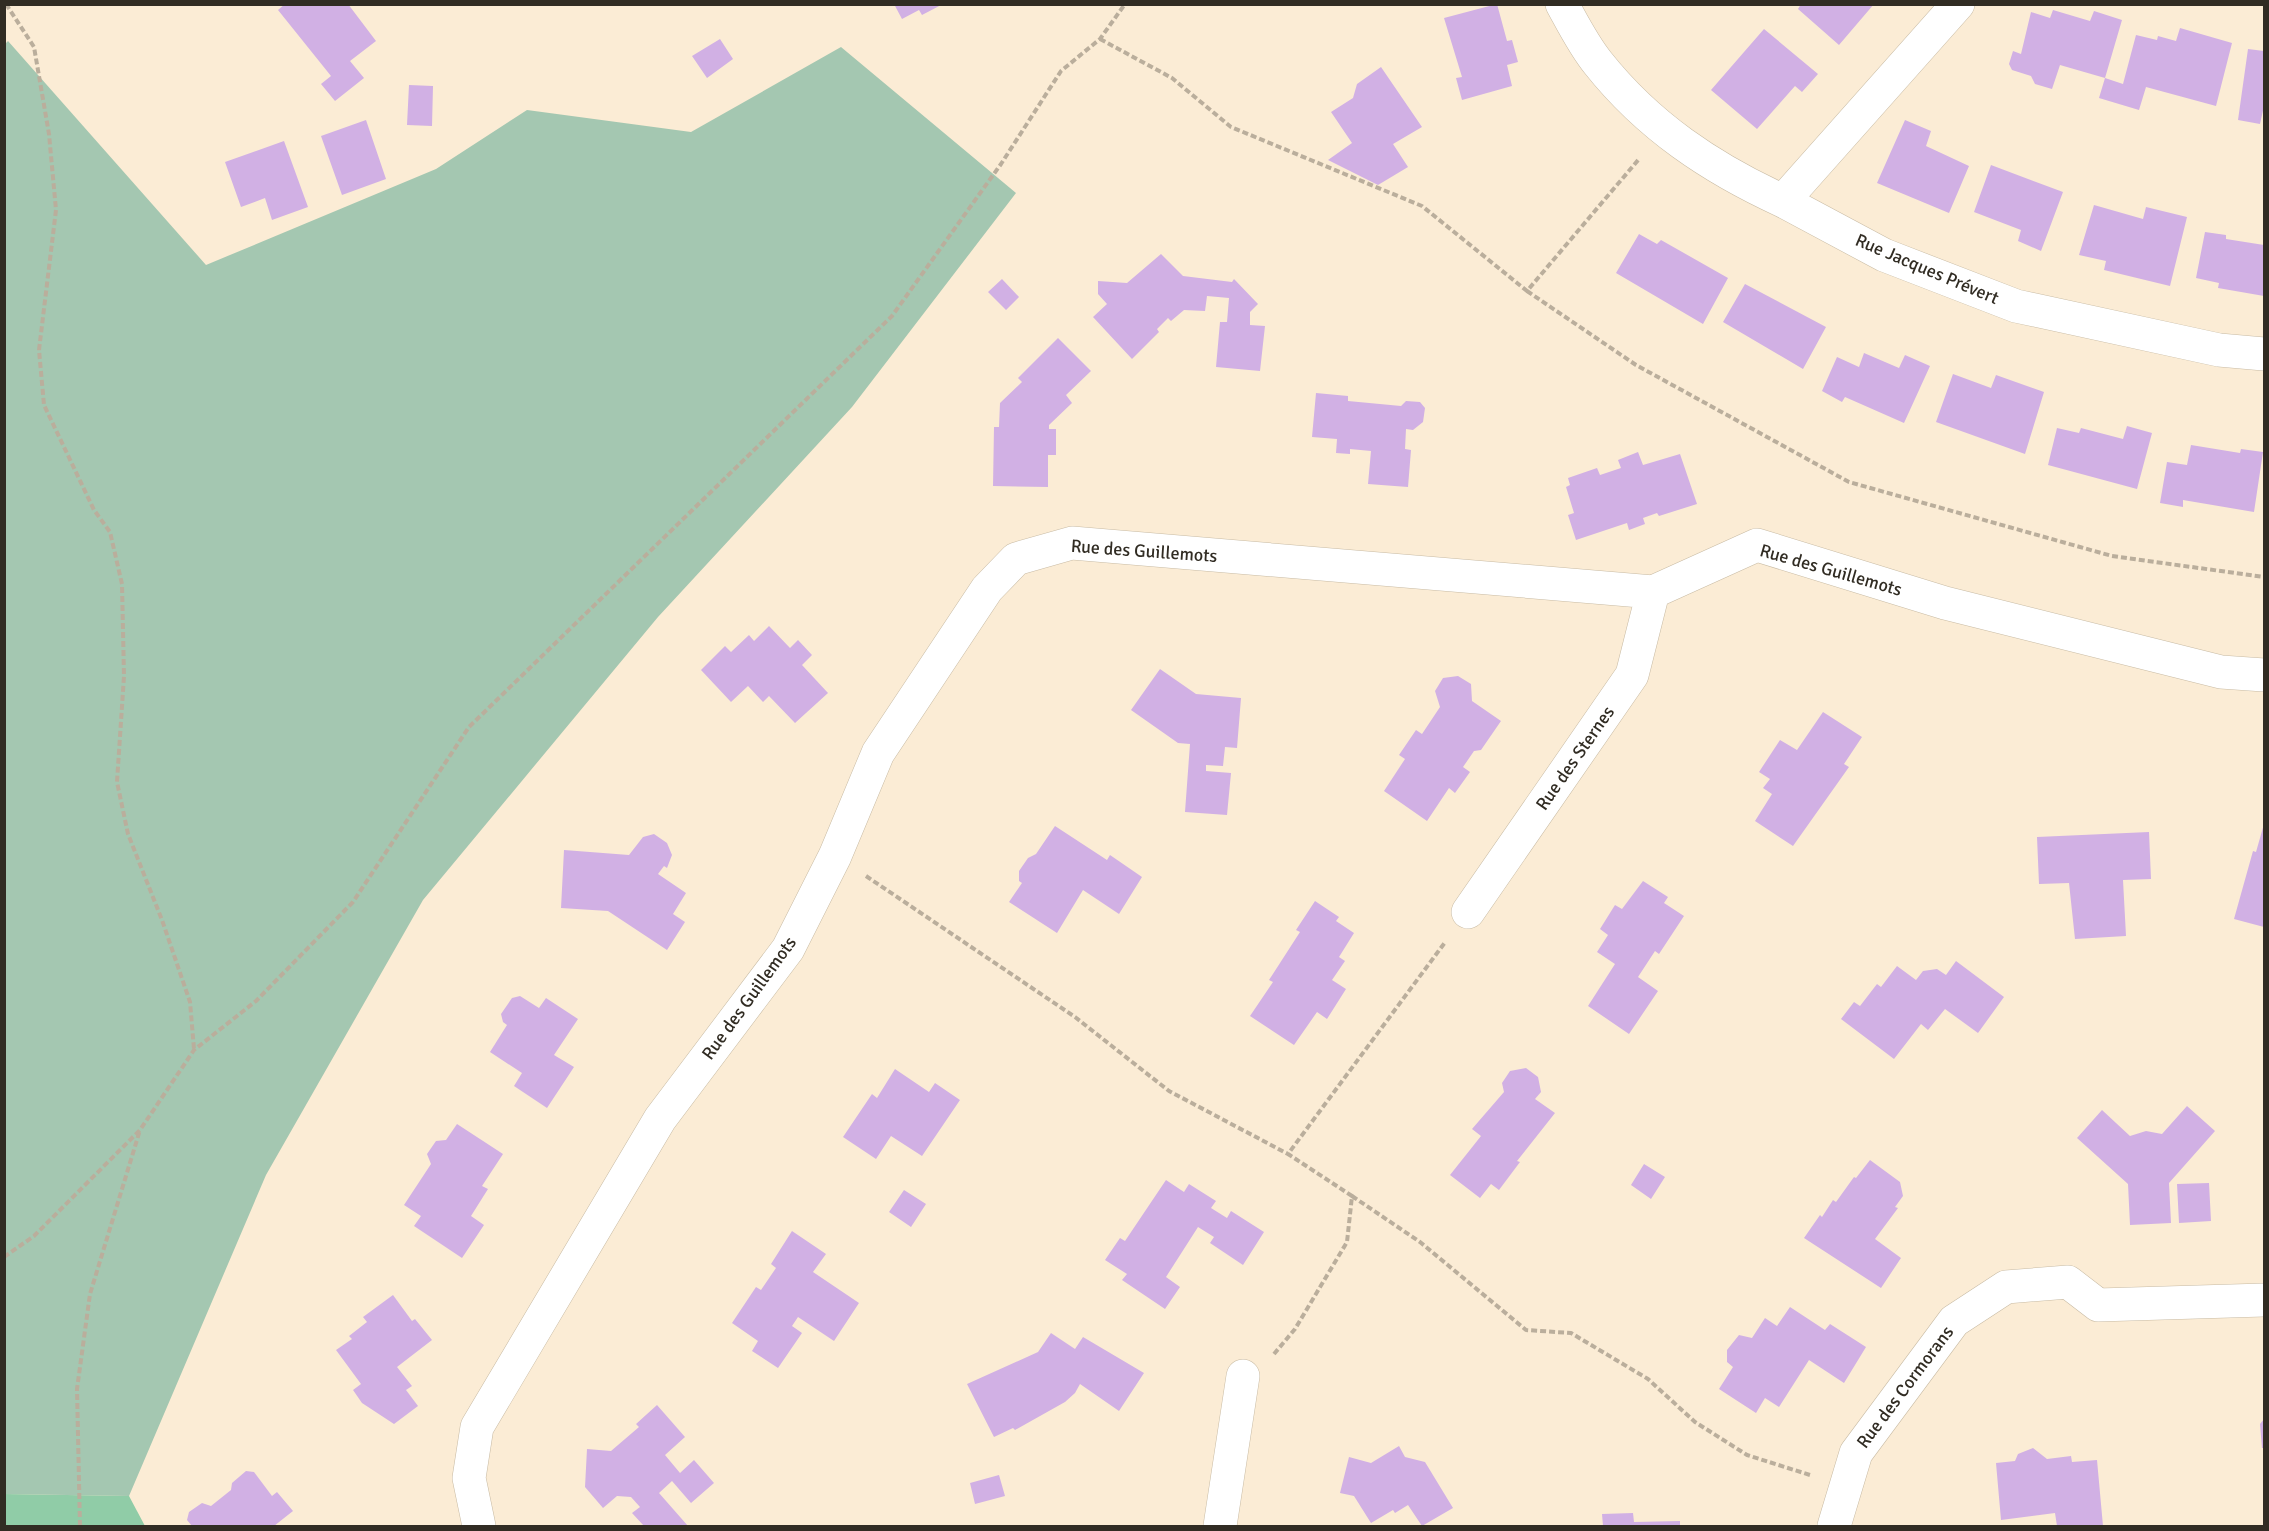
<svg xmlns="http://www.w3.org/2000/svg" width="2269" height="1531" viewBox="0 0 2269 1531" font-family="Signika,sans-serif">
	<style>
		.green { fill: #a4c7b1 }
		.forest { fill: #90cca7 }
		.building { fill: #d1b0e4 }
		.lines { fill: none; stroke-linecap: round; stroke-linejoin: round }
		.street-casing { stroke: #c8bba4; stroke-width: 34 }
		.path { stroke: #baae9c; stroke-width: 4; stroke-dasharray: 6 3; stroke-linecap: butt }
		.street { stroke: #fff; stroke-width: 33 }
		.labels { text-anchor: middle; stroke-width: 6; stroke-linejoin: round; paint-order: stroke }
		.street-label { font-size: 18px; fill: #312c23; stroke: #fff }
	</style>
	<rect width="100%" height="100%" fill="#fbecd5"/>
	<path class="green" d="M 8,41 L 206,265 L 436,169 L 527,110 L 691,132 L 841,47 L 1016,193 L 852,407 L 658,617 L 423,900 L 266,1175 L 129,1496 L 5,1494 L 5,44 Z"/>
	<path class="forest" d="M 5,1494 L 129,1496 L 145,1526 L 5,1526 Z"/>
	<path class="building" d="M 285,4 L 348,4 L 376,41 L 350,61 L 364,78 L 335,101 L 321,84 L 331,76 L 278,10 Z
		M 894,4 L 943,4 L 922,15 L 919,10 L 902,19 Z
		M 1497,4 L 1507,41 L 1512,40 L 1518,62 L 1507,65 L 1512,86 L 1462,100 L 1456,78 L 1462,77 L 1444,18 Z
		M 1801,4 L 1874,4 L 1839,45 L 1798,9 Z
		M 2053,10 L 2090,21 L 2094,11 L 2122,20 L 2105,78 L 2060,65 L 2052,89 L 2035,84 L 2031,76 L 2012,70 L 2009,64 L 2013,51 L 2021,54 L 2031,12 L 2050,18 Z
		M 2180,28 L 2232,43 L 2216,106 L 2146,87 L 2139,110 L 2099,98 L 2105,78 L 2123,84 L 2136,35 L 2157,40 L 2158,36 L 2176,41 Z
		M 1764,29 L 1818,74 L 1802,92 L 1795,86 L 1757,129 L 1711,90 Z
		M 720,39 L 733,59 L 707,78 L 692,56 Z
		M 2248,49 L 2264,51 L 2264,106 L 2260,124 L 2238,120 Z
		M 1381,67 L 1422,127 L 1393,144 L 1408,167 L 1378,185 L 1328,160 L 1352,143 L 1331,112 L 1353,98 L 1357,84 Z
		M 409,85 L 433,86 L 432,126 L 407,125 Z
		M 366,120 L 386,179 L 342,195 L 321,136 Z
		M 1905,120 L 1931,131 L 1926,146 L 1969,166 L 1949,213 L 1877,183 Z
		M 284,141 L 308,207 L 272,220 L 265,198 L 241,207 L 225,162 Z
		M 1991,165 L 2063,192 L 2041,251 L 2018,241 L 2021,230 L 1974,212 Z
		M 2094,205 L 2143,219 L 2146,207 L 2187,217 L 2170,286 L 2104,270 L 2106,261 L 2079,255 Z
		M 2205,232 L 2226,235 L 2226,239 L 2264,245 L 2264,296 L 2218,288 L 2219,283 L 2196,278 Z
		M 1639,234 L 1657,244 L 1661,240 L 1728,278 L 1703,324 L 1616,273 Z
		M 1161,254 L 1183,276 L 1232,282 L 1234,279 L 1258,304 L 1250,312 L 1250,325 L 1265,326 L 1260,371 L 1216,367 L 1220,322 L 1227,322 L 1229,298 L 1207,296 L 1205,311 L 1184,310 L 1171,321 L 1168,318 L 1157,329 L 1159,332 L 1132,359 L 1093,317 L 1107,304 L 1098,294 L 1098,281 L 1127,283 Z
		M 1002,279 L 1019,297 L 1006,310 L 988,292 Z
		M 1745,284 L 1826,327 L 1803,369 L 1723,322 Z
		M 1058,338 L 1091,371 L 1066,395 L 1072,403 L 1049,425 L 1049,429 L 1056,429 L 1056,455 L 1048,455 L 1048,487 L 993,486 L 994,427 L 999,427 L 1000,403 L 1022,382 L 1018,378 Z
		M 1864,353 L 1899,368 L 1905,355 L 1930,366 L 1904,423 L 1845,397 L 1842,402 L 1822,391 L 1837,357 L 1859,367 Z
		M 1953,374 L 1991,388 L 1996,375 L 2044,392 L 2025,454 L 1936,422 Z
		M 1316,393 L 1348,396 L 1348,401 L 1401,406 L 1406,401 L 1420,402 L 1425,408 L 1423,422 L 1413,430 L 1406,429 L 1405,449 L 1411,450 L 1408,487 L 1368,484 L 1371,451 L 1350,449 L 1350,454 L 1336,453 L 1337,439 L 1312,437 Z
		M 2127,426 L 2152,433 L 2137,489 L 2048,465 L 2057,428 L 2079,433 L 2081,428 L 2123,439 Z
		M 2191,445 L 2240,453 L 2241,449 L 2263,452 L 2254,512 L 2183,500 L 2183,507 L 2160,503 L 2167,462 L 2187,465 Z
		M 1638,452 L 1643,465 L 1680,454 L 1697,504 L 1659,516 L 1657,513 L 1643,518 L 1645,524 L 1629,530 L 1627,523 L 1576,540 L 1568,515 L 1574,513 L 1566,487 L 1570,485 L 1568,478 L 1597,468 L 1600,475 L 1621,468 L 1618,460 Z
		M 769,626 L 790,648 L 798,640 L 812,655 L 802,665 L 828,693 L 795,723 L 769,696 L 763,702 L 748,686 L 731,702 L 701,670 L 725,646 L 731,652 L 749,635 L 754,641 Z
		M 1160,669 L 1196,694 L 1241,698 L 1237,748 L 1225,747 L 1223,766 L 1206,765 L 1206,771 L 1231,773 L 1227,815 L 1185,812 L 1190,744 L 1178,743 L 1131,710 Z
		M 1458,676 L 1471,684 L 1472,701 L 1501,721 L 1481,750 L 1474,751 L 1463,767 L 1470,772 L 1455,793 L 1449,788 L 1427,821 L 1384,791 L 1405,759 L 1399,755 L 1416,730 L 1422,734 L 1440,707 L 1435,691 L 1443,678 Z
		M 1823,712 L 1862,737 L 1844,764 L 1849,767 L 1793,846 L 1755,821 L 1772,794 L 1763,788 L 1770,779 L 1759,772 L 1780,740 L 1797,750 Z
		M 2264,824 L 2264,927 L 2234,919 L 2253,851 L 2256,852 Z
		M 1055,826 L 1107,860 L 1110,855 L 1142,877 L 1119,914 L 1083,890 L 1057,933 L 1009,902 L 1022,883 L 1019,881 L 1019,871 L 1028,858 L 1036,854 Z
		M 2149,832 L 2151,879 L 2123,880 L 2126,936 L 2075,939 L 2069,883 L 2039,884 L 2037,837 Z
		M 654,834 L 667,843 L 672,855 L 667,868 L 664,866 L 658,874 L 686,893 L 673,914 L 685,922 L 667,950 L 608,911 L 561,908 L 564,850 L 629,855 L 643,837 Z
		M 1643,881 L 1668,897 L 1664,903 L 1684,916 L 1659,954 L 1655,951 L 1638,977 L 1658,991 L 1629,1034 L 1588,1006 L 1615,964 L 1597,952 L 1608,935 L 1600,929 L 1615,905 L 1622,909 Z
		M 1315,901 L 1339,917 L 1336,921 L 1354,933 L 1339,957 L 1345,961 L 1332,980 L 1346,989 L 1327,1019 L 1317,1012 L 1294,1045 L 1250,1016 L 1273,982 L 1269,980 L 1300,932 L 1296,930 Z
		M 1956,961 L 2004,997 L 1978,1033 L 1945,1009 L 1928,1030 L 1921,1024 L 1894,1059 L 1841,1019 L 1854,1002 L 1860,1006 L 1877,984 L 1881,987 L 1897,966 L 1916,980 L 1923,971 L 1937,969 L 1946,975 Z
		M 520,996 L 539,1008 L 546,998 L 578,1019 L 554,1055 L 574,1067 L 547,1108 L 514,1086 L 522,1073 L 490,1052 L 507,1025 L 503,1022 L 501,1014 L 512,998 Z
		M 1526,1068 L 1538,1077 L 1541,1092 L 1535,1099 L 1555,1113 L 1517,1161 L 1520,1162 L 1499,1190 L 1491,1184 L 1480,1198 L 1450,1175 L 1481,1136 L 1472,1129 L 1504,1092 L 1502,1083 L 1510,1071 Z
		M 895,1069 L 929,1092 L 935,1083 L 960,1100 L 922,1156 L 891,1136 L 876,1159 L 843,1137 L 872,1094 L 877,1098 Z
		M 2187,1106 L 2215,1131 L 2169,1183 L 2171,1223 L 2130,1225 L 2128,1184 L 2077,1138 L 2102,1110 L 2130,1136 L 2146,1131 L 2162,1134 Z
		M 457,1124 L 503,1154 L 482,1186 L 488,1189 L 471,1216 L 484,1225 L 462,1258 L 414,1226 L 421,1216 L 404,1205 L 431,1164 L 427,1154 L 436,1141 L 446,1140 Z
		M 1870,1160 L 1900,1182 L 1903,1196 L 1895,1207 L 1898,1208 L 1875,1239 L 1901,1258 L 1881,1288 L 1804,1238 L 1820,1215 L 1822,1217 L 1833,1200 L 1836,1202 L 1854,1177 L 1856,1178 Z
		M 1644,1164 L 1665,1177 L 1651,1199 L 1631,1185 Z
		M 1166,1180 L 1184,1192 L 1189,1184 L 1216,1201 L 1211,1208 L 1227,1218 L 1231,1211 L 1264,1232 L 1243,1265 L 1210,1243 L 1214,1237 L 1198,1227 L 1166,1277 L 1180,1287 L 1165,1309 L 1122,1280 L 1127,1274 L 1105,1260 L 1120,1238 L 1125,1241 Z
		M 2209,1183 L 2211,1221 L 2179,1223 L 2177,1184 Z
		M 904,1190 L 926,1204 L 911,1227 L 889,1212 Z
		M 792,1231 L 826,1254 L 813,1272 L 859,1303 L 834,1341 L 798,1317 L 792,1326 L 802,1333 L 778,1368 L 752,1351 L 758,1341 L 732,1323 L 756,1287 L 761,1290 L 776,1268 L 771,1264 Z
		M 393,1295 L 412,1321 L 415,1319 L 432,1340 L 397,1367 L 412,1386 L 406,1390 L 418,1406 L 394,1424 L 362,1403 L 353,1390 L 361,1384 L 336,1350 L 352,1339 L 349,1336 L 367,1322 L 363,1317 Z
		M 1790,1307 L 1825,1330 L 1830,1324 L 1866,1347 L 1844,1383 L 1809,1360 L 1779,1407 L 1765,1398 L 1756,1413 L 1719,1389 L 1733,1367 L 1727,1362 L 1727,1350 L 1739,1335 L 1752,1338 L 1765,1318 L 1777,1326 Z
		M 1051,1333 L 1075,1349 L 1083,1337 L 1144,1373 L 1119,1411 L 1080,1384 L 1075,1393 L 1065,1402 L 1015,1430 L 1013,1428 L 994,1437 L 967,1384 L 1038,1352 Z
		M 657,1405 L 685,1437 L 665,1455 L 680,1473 L 694,1460 L 714,1483 L 691,1503 L 672,1481 L 659,1493 L 688,1526 L 644,1526 L 632,1513 L 640,1507 L 631,1497 L 617,1496 L 603,1508 L 585,1487 L 587,1449 L 611,1451 L 639,1427 L 636,1424 Z
		M 2264,1419 L 2264,1448 L 2262,1448 L 2260,1424 Z
		M 1399,1446 L 1405,1457 L 1425,1462 L 1453,1508 L 1422,1526 L 1408,1505 L 1395,1513 L 1393,1510 L 1371,1523 L 1354,1496 L 1340,1493 L 1349,1457 L 1371,1463 Z
		M 2033,1448 L 2047,1459 L 2071,1456 L 2072,1462 L 2097,1460 L 2103,1526 L 2057,1526 L 2055,1513 L 2001,1520 L 1996,1463 L 2015,1461 L 2018,1454 Z
		M 246,1471 L 254,1472 L 272,1496 L 277,1492 L 293,1511 L 274,1526 L 192,1526 L 187,1520 L 189,1512 L 202,1503 L 211,1506 L 231,1490 L 232,1483 Z
		M 999,1475 L 1005,1496 L 975,1504 L 970,1483 Z
		M 1633,1513 L 1634,1522 L 1680,1521 L 1680,1526 L 1603,1526 L 1602,1514 Z"/>
	<g class="lines">
		<g class="street-casing">
			<path id="street" d="M 1562,4 C 1573,24 1584,46 1598,63 C 1648,126 1711,168 1783,201
				M 1958,4 L 1783,201 L 1884,255 L 2016,306 L 2219,350 L 2264,354
				M 1468,912 L 1632,675 L 1653,592
				M 479,1526 L 469,1478 L 477,1427 L 660,1119 L 788,949 L 835,856 L 878,753 L 987,589 L 1016,559 L 1072,543 L 1653,592 L 1757,545 L 1945,603 L 2221,672 L 2264,675
				M 1220,1526 L 1243,1376
				M 1834,1526 L 1856,1453 L 1954,1321 L 2006,1287 L 2068,1282 L 2098,1305 L 2264,1300"/>
		</g>
		<path class="path" d="M 6,4 L 34,47 L 49,134 L 56,210 L 39,350 L 44,405 L 94,510 L 110,532 L 122,584 L 124,676 L 117,782 L 128,834 L 162,920 L 190,1002 L 194,1049
			M 1100,39 L 1172,78 L 1231,127 L 1422,206 L 1527,291 L 1639,159
			M 1527,291 L 1636,365 L 1849,482 L 2112,556 L 2264,577
			M 866,876 L 1075,1017 L 1169,1091 L 1288,1154
			M 1352,1196 L 1420,1242 L 1526,1330 L 1571,1333 L 1648,1379 L 1695,1422 L 1747,1455 L 1810,1475
			M 4,1257 L 34,1236 L 140,1130 L 194,1050 L 256,1001 L 353,902 L 469,727 L 892,316 L 1001,164 L 1061,71 L 1100,39 L 1125,4
			M 1274,1354 L 1295,1329 L 1347,1242 L 1352,1196 L 1288,1154 L 1446,941
			M 80,1526 L 77,1389 L 90,1294 L 140,1130"/>
		<use href="#street" class="street"/>
	</g>
	<g class="labels">
		<g class="street-label">
			<text transform="translate(1927 269) rotate(23)" y="6">Rue Jacques Prévert</text>
			<text transform="translate(1144 551) rotate(4)" y="6">Rue des Guillemots</text>
			<text transform="translate(1831 570) rotate(16)" y="6">Rue des Guillemots</text>
			<text transform="translate(1575 758) rotate(-55)" y="6">Rue des Sternes</text>
			<text transform="translate(749 998) rotate(-54)" y="6">Rue des Guillemots</text>
			<text transform="translate(1905 1387) rotate(-53)" y="6">Rue des Cormorans</text>
		</g>
	</g>
	<rect width="2269" height="1531" fill="none" stroke="#312c23" stroke-width="12"/>
</svg>
